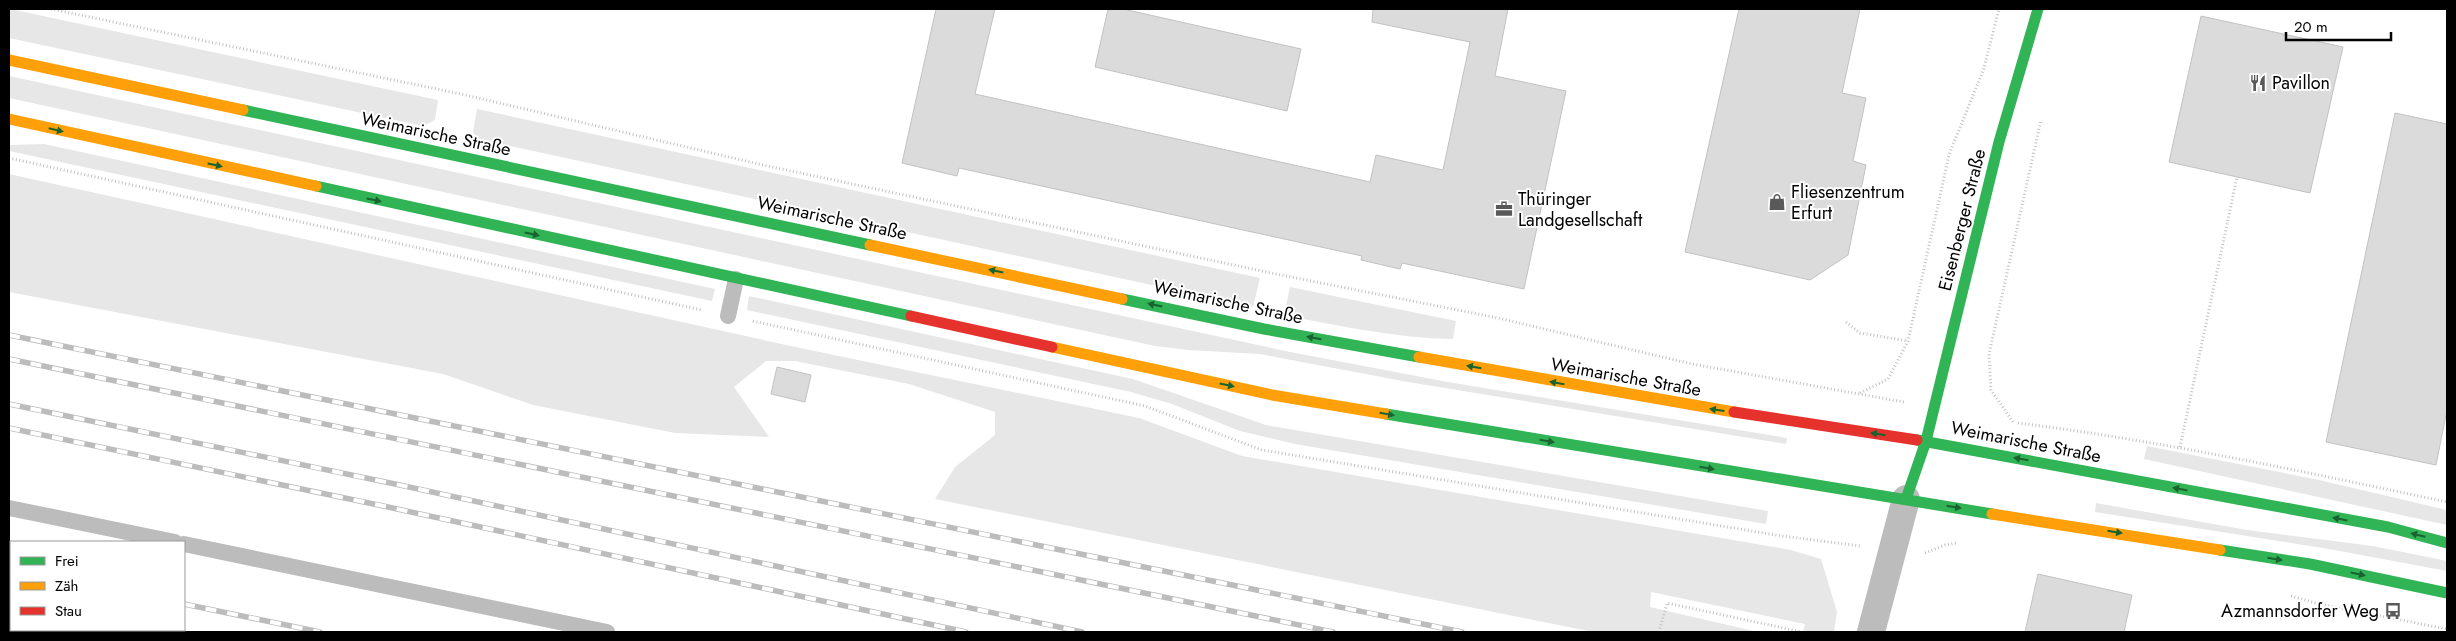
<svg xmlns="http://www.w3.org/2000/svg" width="2456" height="641" viewBox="0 0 2456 641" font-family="Jost,sans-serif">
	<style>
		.green { fill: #e7e7e7 }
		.building { fill: #dbdbdb; stroke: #c2c2c2 }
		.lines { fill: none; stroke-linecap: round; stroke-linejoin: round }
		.path { stroke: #c2c2c2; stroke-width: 3; stroke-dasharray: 1 2.5; stroke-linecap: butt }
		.lane { stroke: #bcbcbc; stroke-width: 16 }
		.street { stroke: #bcbcbc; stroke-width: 28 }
		.fast { stroke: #30b455; stroke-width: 11 }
		.slow { stroke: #ff9f0a; stroke-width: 11 }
		.jam { stroke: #e5322d; stroke-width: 11 }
		.rail-casing { stroke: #bcbcbc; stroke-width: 5.5 }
		.rail { stroke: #fff; stroke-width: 4; stroke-dasharray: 11; stroke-linecap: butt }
		.oneway { fill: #1a632f }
		.labels { text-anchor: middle; stroke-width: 4; stroke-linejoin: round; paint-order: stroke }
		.poi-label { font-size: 18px; fill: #000; stroke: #fff; text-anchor: start }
		.street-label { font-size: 18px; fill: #000; stroke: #fff }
	</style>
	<rect width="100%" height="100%" fill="#fff"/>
	<path class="green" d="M 10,9 L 438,100 L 435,120 L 423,126 L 9,38 Z
		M 9,76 L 1290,352 L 1448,382 L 1787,438 L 1786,444 L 1408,382 L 1260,354 L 1188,350 L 1155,346 L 9,98 Z
		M 477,109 L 1260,278 L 1253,307 L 478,139 L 473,132 Z
		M 44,144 L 715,289 L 712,301 L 9,151 L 9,145 Z
		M 9,174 L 800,348 L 1139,418 L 1242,456 L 1791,550 L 1821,559 L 1837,612 L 1834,632 L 1803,632 L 1805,624 L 1651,592 L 1650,607 L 1758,632 L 1593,632 L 935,499 L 955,467 L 995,435 L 995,412 L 909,384 L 795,361 L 766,361 L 734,387 L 769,437 L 675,433 L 533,405 L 443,374 L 9,292 Z
		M 1290,287 L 1456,321 L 1453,339 C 1396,338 1340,326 1284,315 Z
		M 749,296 L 1133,379 L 1266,425 L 1768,511 L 1766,524 L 1295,444 L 1240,431 L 1172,404 L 1131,392 L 747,310 Z
		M 2147,446 L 2319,480 L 2447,510 L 2447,525 L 2144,459 Z
		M 2096,503 L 2247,530 L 2373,546 L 2447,561 L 2447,571 L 2329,549 L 2095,512 Z"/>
	<path class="building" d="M 936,9 L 995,9 L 975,94 L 1370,182 L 1376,155 L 1443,170 L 1470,42 L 1372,22 L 1373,9 L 1508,9 L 1495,76 L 1566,91 L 1524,289 L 1402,263 L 1400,269 L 1361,260 L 1362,256 L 959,168 L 957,176 L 902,163 Z
		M 1108,9 L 1123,9 L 1301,49 L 1287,111 L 1095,67 Z
		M 1739,9 L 1860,9 L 1842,93 L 1866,98 L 1853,161 L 1866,165 L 1848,255 L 1810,280 L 1685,252 Z
		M 2201,16 L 2343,47 L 2310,193 L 2169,162 Z
		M 2395,113 L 2447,124 L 2447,410 L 2436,465 L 2326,442 Z
		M 777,367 L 811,375 L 805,402 L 771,394 Z
		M 2038,574 L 2132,595 L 2124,632 L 2025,632 Z"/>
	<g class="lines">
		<path class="path" d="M 51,9 L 461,94 L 763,165 L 1276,274 L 1498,318 L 1692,364 L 1904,402
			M 9,158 L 702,310
			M 753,321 L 1145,406 L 1262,450 L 1782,536 L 1861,546
			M 1846,322 L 1860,333 L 1908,341
			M 1860,393 L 1888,379 L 1908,341 L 1949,155 L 1984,68 L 1999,9
			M 2013,422 L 1991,390 L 1989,354 L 2041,120
			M 2018,423 C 2163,441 2305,472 2447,502
			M 2180,447 L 2237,177
			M 1925,553 L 1945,545 L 1956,543
			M 2291,596 L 2319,604 L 2447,629
			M 1659,632 L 1667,603 L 1802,632"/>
		<path class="lane" d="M 728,316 L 736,279
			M 9,508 L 175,542
			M 184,544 L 607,632"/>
		<path class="street" d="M 1871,632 L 1906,499"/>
		<path class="fast" d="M 243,110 L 870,245
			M 316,186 L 911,316
			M 1122,299 L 1264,329 L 1419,357
			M 1386,414 L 1992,514
			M 1917,440 L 2388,527 L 2447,543
			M 1906,499 L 1926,441 L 1999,142 L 2038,9
			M 2220,550 L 2310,564 L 2447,593"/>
		<path class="slow" d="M 9,60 L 243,110
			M 9,119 L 316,186
			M 870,245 L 1122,299
			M 1052,347 L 1272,395 L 1386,414
			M 1419,357 L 1734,412
			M 1992,514 L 2220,550"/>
		<path class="jam" d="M 911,316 L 1052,347
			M 1734,412 L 1917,440"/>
		<g class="rail-casing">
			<path id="rail" d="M 9,335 L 1462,632
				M 9,359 L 1333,632
				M 9,404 L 395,484 L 1082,632
				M 9,428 L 388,507 L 966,632
				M 9,568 L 11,568
				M 184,604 L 320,632"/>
		</g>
		<use href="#rail" class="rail"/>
	</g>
	<defs><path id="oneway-solid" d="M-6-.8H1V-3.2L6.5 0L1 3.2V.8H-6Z" transform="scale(1.25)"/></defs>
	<g class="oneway">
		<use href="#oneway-solid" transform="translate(56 130) rotate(13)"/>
		<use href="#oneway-solid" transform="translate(215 165) rotate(12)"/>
		<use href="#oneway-solid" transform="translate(374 200) rotate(12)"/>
		<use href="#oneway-solid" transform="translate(532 234) rotate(12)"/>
		<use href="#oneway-solid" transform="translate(996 271) rotate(-168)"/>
		<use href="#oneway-solid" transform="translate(1155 305) rotate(-168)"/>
		<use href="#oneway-solid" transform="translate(1314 338) rotate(-170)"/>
		<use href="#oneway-solid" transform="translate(1474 367) rotate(-170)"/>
		<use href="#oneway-solid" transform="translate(1557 383) rotate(-170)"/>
		<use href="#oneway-solid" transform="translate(1227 385) rotate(12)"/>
		<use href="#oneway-solid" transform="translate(1717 410) rotate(-172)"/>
		<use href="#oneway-solid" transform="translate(1387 414) rotate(10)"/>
		<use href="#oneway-solid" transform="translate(1878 434) rotate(-171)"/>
		<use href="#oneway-solid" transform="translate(1547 441) rotate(10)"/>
		<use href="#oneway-solid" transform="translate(2021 459) rotate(-170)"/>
		<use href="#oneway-solid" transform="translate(1707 468) rotate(10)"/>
		<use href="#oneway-solid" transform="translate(2180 489) rotate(-169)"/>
		<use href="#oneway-solid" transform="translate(1954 507) rotate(9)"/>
		<use href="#oneway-solid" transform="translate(2340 519) rotate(-169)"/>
		<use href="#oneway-solid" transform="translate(2115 532) rotate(9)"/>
		<use href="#oneway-solid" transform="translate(2418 535) rotate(-166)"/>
		<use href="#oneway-solid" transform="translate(2275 559) rotate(9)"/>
		<use href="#oneway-solid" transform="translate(2358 574) rotate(12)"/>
	</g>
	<defs>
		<g id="restaurant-bare" transform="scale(1.35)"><path d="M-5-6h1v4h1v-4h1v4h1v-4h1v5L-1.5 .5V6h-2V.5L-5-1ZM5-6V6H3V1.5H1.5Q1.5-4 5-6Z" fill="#595959" stroke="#fff" stroke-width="2.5" paint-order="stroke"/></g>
		<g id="shop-bare" transform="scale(1.35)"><path d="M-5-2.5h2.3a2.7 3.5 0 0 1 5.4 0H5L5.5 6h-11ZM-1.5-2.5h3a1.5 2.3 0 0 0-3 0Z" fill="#595959" stroke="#fff" stroke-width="2.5" paint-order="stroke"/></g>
		<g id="office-bare" transform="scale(1.35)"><path d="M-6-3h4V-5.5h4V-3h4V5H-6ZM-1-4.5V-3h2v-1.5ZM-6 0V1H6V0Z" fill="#595959" stroke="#fff" stroke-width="2.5" paint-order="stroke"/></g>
		<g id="bus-bare" transform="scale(1.35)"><path d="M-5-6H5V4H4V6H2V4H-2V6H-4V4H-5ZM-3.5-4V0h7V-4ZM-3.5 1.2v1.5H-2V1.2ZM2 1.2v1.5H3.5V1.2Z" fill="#595959" stroke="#fff" stroke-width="2.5" paint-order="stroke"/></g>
	</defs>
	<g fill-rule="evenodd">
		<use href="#restaurant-bare" x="2258" y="83"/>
		<use href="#shop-bare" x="1777" y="202"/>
		<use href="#office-bare" x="1504" y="209"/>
		<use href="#bus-bare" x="2393" y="611"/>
	</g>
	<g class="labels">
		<g class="poi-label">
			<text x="2272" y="89">Pavillon</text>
			<text x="1791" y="198">Fliesenzentrum<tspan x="1791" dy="21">Erfurt</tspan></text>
			<text x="1518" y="205">Thüringer<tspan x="1518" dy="21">Landgesellschaft</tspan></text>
			<text x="2379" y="617" text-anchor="end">Azmannsdorfer Weg</text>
		</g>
		<g class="street-label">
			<text transform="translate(436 134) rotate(12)" y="6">Weimarische Straße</text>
			<text transform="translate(832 218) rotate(12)" y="6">Weimarische Straße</text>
			<text transform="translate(1962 220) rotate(-76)" y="6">Eisenberger Straße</text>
			<text transform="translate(1228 302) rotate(12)" y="6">Weimarische Straße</text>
			<text transform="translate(1626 377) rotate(10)" y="6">Weimarische Straße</text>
			<text transform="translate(2026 442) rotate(11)" y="6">Weimarische Straße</text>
		</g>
	</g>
	<rect width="2456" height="641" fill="none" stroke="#000000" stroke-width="20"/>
	<rect x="10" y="541" width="175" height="90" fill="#ffffff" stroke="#999999"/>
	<rect x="20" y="557" width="25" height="8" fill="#30b455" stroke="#999999"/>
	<text x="55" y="566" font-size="15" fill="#000000">Frei</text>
	<rect x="20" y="582" width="25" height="8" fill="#ff9f0a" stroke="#999999"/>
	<text x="55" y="591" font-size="15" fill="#000000">Zäh</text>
	<rect x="20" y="607" width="25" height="8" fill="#e5322d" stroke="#999999"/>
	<text x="55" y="616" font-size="15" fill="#000000">Stau</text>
	<path d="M2286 32v8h105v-8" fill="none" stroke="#000000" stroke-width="2.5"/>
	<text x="2294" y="32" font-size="15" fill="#000000" stroke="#ffffff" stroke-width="4" paint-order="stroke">20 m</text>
</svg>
